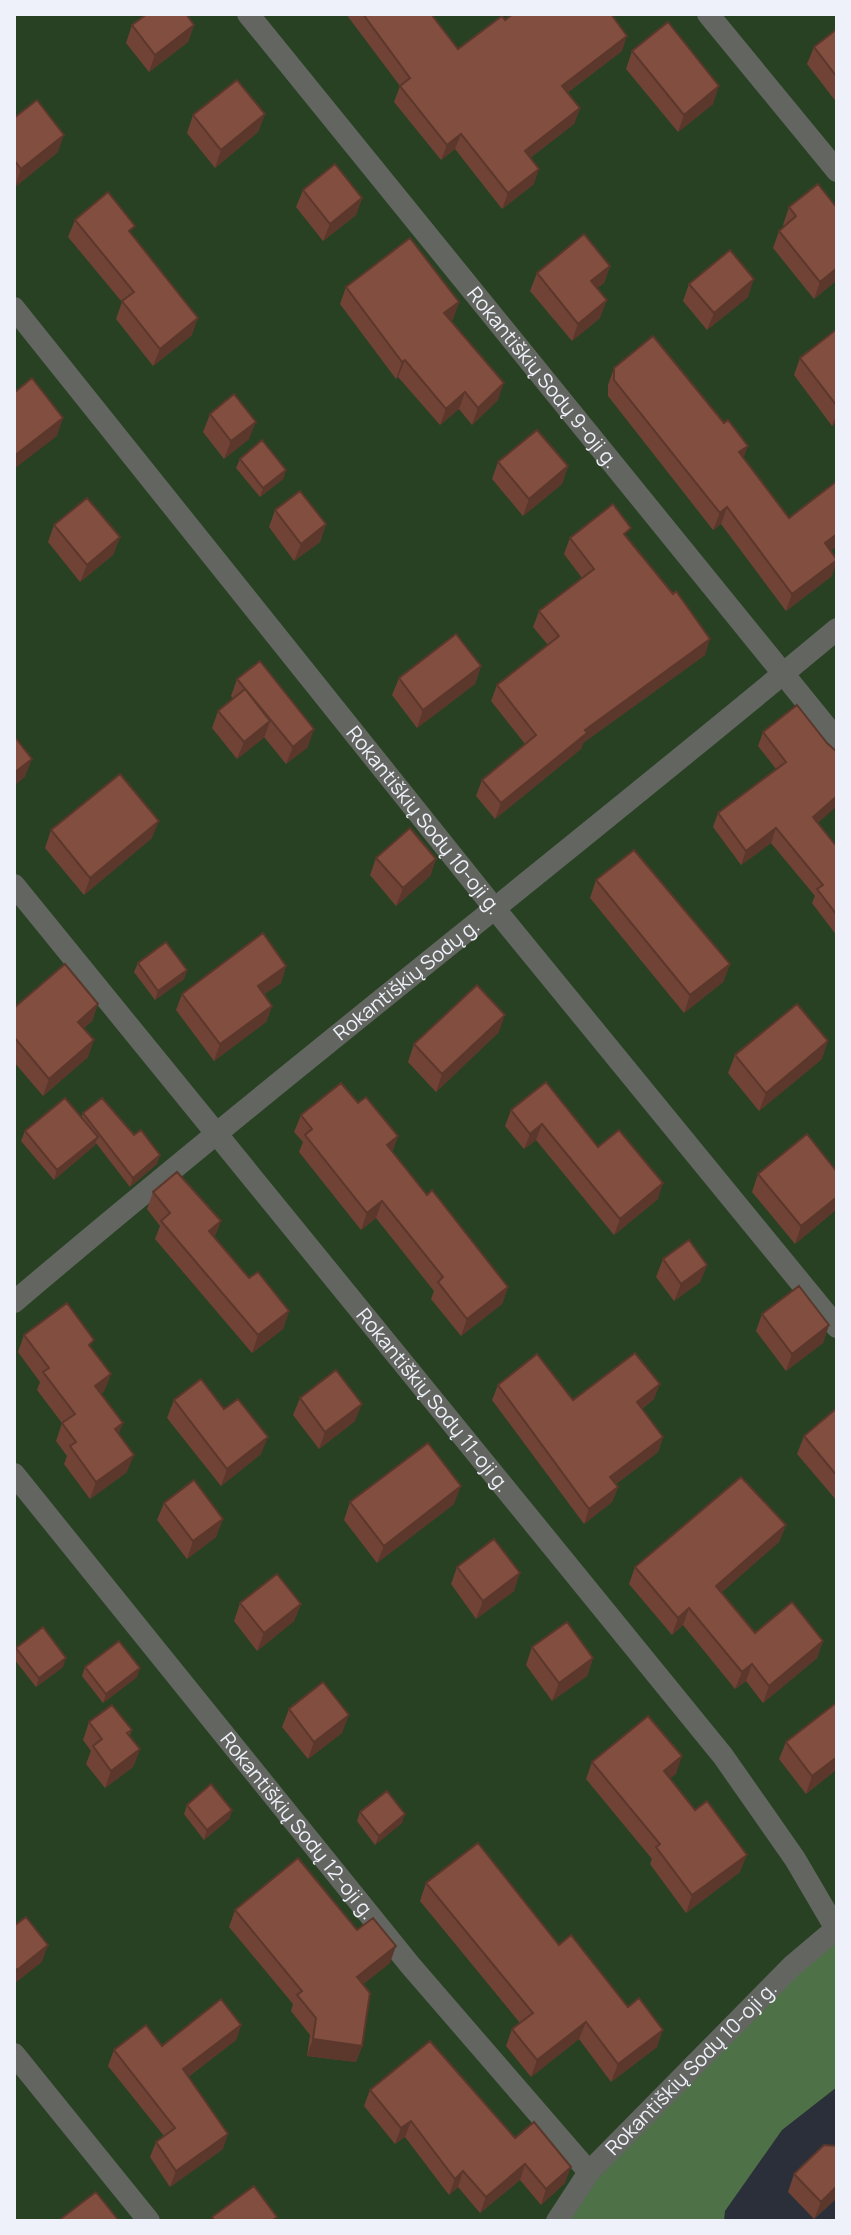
<svg xmlns="http://www.w3.org/2000/svg" width="851" height="2235" viewBox="0 0 851 2235" font-family="Manrope,sans-serif">
	<style>
		.green { fill: #284123 }
		.forest { fill: #4f7148 }
		.lines { fill: none; stroke-linecap: round; stroke-linejoin: round }
		.minor { stroke: #626560; stroke-width: 22 }
		.wall { fill: #704336 }
		.shaded-wall { fill: #5b372c }
		.building { fill: #824e3f; stroke: #5b372c; stroke-width: 2 }
		.labels { text-anchor: middle; stroke-width: 6; stroke-linejoin: round; paint-order: stroke }
		.street-label { font-size: 20px; fill: #eef1f9; stroke: #2a2f3a }
	</style>
	<rect width="100%" height="100%" fill="#2a2f3a"/>
	<path class="green" d="M 14,14 L 837,14 L 837,1928 L 557,2221 L 14,2221 Z"/>
	<path class="forest" d="M 837,1928 L 837,2087 L 782,2130 L 725,2211 L 724,2221 L 557,2221 Z"/>
	<g class="lines">
		<g class="minor">
			<path id="s1" d="M 248,14 L 837,740"/>
			<path d="M 708,14 L 837,171"/>
			<path id="s2" d="M 14,308 L 495,909 L 837,1327"/>
			<path id="s3" d="M 14,885 L 723,1756 L 795,1859 L 836,1929"/>
			<path id="s4" d="M 14,1302 C 284,1073 565,856 837,629"/>
			<path id="s5" d="M 14,1474 L 410,1965 L 589,2172"/>
			<path d="M 14,2054 L 149,2221"/>
			<path id="s6" d="M 557,2221 L 589,2172 L 792,1966 L 837,1928"/>
		</g>
	</g>
	<path class="wall" d="M 346,14 L 431,14 L 458,49 L 505,20 L 622,51 L 567,93 L 580,108 L 574,124 L 530,158 L 534,184 L 502,209 L 455,149 L 441,160 L 394,102 L 400,86 Z
		M 132,25 L 194,25 L 188,42 L 149,72 L 126,43 Z
		M 837,29 L 837,103 L 807,64 L 814,47 Z
		M 632,51 L 713,104 L 678,132 L 626,69 Z
		M 265,114 L 258,132 L 215,168 L 187,133 L 193,115 Z
		M 14,118 L 58,152 L 15,187 L 14,186 Z
		M 303,190 L 362,198 L 356,215 L 323,241 L 296,207 Z
		M 789,207 L 837,208 L 837,280 L 814,299 L 773,248 L 779,231 L 784,226 L 783,225 Z
		M 75,220 L 132,235 L 192,335 L 153,366 L 116,319 L 122,302 L 68,237 Z
		M 610,266 L 604,283 L 597,288 L 600,318 L 572,341 L 530,291 L 537,273 Z
		M 689,284 L 748,297 L 707,330 L 683,301 Z
		M 346,287 L 459,302 L 453,319 L 451,321 L 498,400 L 472,425 L 459,409 L 440,425 L 398,377 L 396,379 L 340,304 Z
		M 837,329 L 837,422 L 832,426 L 794,375 L 800,358 Z
		M 614,368 L 743,458 L 789,518 L 831,551 L 832,576 L 786,611 L 721,524 L 713,530 L 608,396 L 608,385 Z
		M 210,414 L 249,439 L 224,459 L 203,432 Z
		M 240,459 L 286,470 L 283,479 L 260,497 L 236,468 Z
		M 498,462 L 568,466 L 562,484 L 523,516 L 492,479 Z
		M 275,510 L 326,524 L 320,542 L 294,561 L 269,527 Z
		M 54,525 L 120,537 L 113,555 L 80,582 L 48,542 Z
		M 570,538 L 627,538 L 705,655 L 583,743 L 581,749 L 495,819 L 476,796 L 482,780 L 525,744 L 491,701 L 497,685 L 548,645 L 533,627 L 539,611 L 582,578 L 564,554 Z
		M 481,666 L 475,684 L 417,728 L 392,695 L 399,678 Z
		M 237,679 L 308,747 L 286,764 L 264,737 L 237,759 L 212,728 L 218,711 L 233,699 L 231,696 Z
		M 797,705 L 818,823 L 837,847 L 837,936 L 812,903 L 815,896 L 771,843 L 741,865 L 713,827 L 718,813 L 776,769 L 758,746 L 763,732 Z
		M 51,830 L 152,838 L 84,895 L 45,848 Z
		M 376,858 L 436,859 L 430,876 L 396,906 L 370,875 Z
		M 596,880 L 730,964 L 723,982 L 684,1013 L 590,898 Z
		M 138,963 L 187,970 L 184,979 L 155,1000 L 134,972 Z
		M 286,966 L 281,983 L 264,994 L 272,1006 L 266,1022 L 214,1061 L 176,1010 L 182,994 Z
		M 98,1004 L 92,1021 L 84,1028 L 88,1057 L 43,1096 L 14,1062 L 14,1008 Z
		M 499,1032 L 436,1092 L 408,1062 L 414,1044 Z
		M 735,1055 L 822,1059 L 759,1111 L 728,1073 Z
		M 358,1103 L 398,1136 L 392,1152 L 427,1195 L 508,1287 L 502,1304 L 461,1336 L 431,1299 L 434,1291 L 376,1218 L 361,1230 L 299,1152 L 303,1142 L 294,1132 L 301,1115 Z
		M 511,1110 L 598,1147 L 658,1199 L 614,1235 L 536,1140 L 524,1149 L 505,1126 Z
		M 83,1113 L 157,1164 L 130,1187 L 96,1143 L 94,1146 L 54,1180 L 21,1141 L 25,1131 L 81,1118 Z
		M 837,1172 L 837,1209 L 795,1244 L 752,1192 L 758,1174 Z
		M 153,1192 L 221,1221 L 214,1238 L 249,1278 L 289,1311 L 283,1329 L 252,1353 L 155,1239 L 160,1226 L 147,1209 Z
		M 663,1259 L 707,1265 L 700,1282 L 674,1301 L 656,1277 Z
		M 762,1314 L 829,1325 L 823,1343 L 786,1371 L 756,1331 Z
		M 24,1335 L 91,1348 L 111,1374 L 104,1391 L 101,1394 L 119,1435 L 127,1472 L 90,1499 L 64,1464 L 67,1456 L 56,1441 L 62,1423 L 37,1390 L 40,1382 L 18,1352 Z
		M 498,1385 L 573,1400 L 654,1399 L 642,1409 L 663,1437 L 658,1452 L 616,1484 L 618,1487 L 612,1502 L 584,1524 L 492,1400 Z
		M 300,1398 L 355,1421 L 319,1449 L 293,1415 Z
		M 174,1400 L 224,1409 L 261,1454 L 221,1486 L 167,1418 Z
		M 837,1408 L 837,1501 L 797,1454 L 804,1436 Z
		M 350,1502 L 454,1504 L 377,1563 L 344,1520 Z
		M 164,1503 L 223,1519 L 216,1537 L 187,1559 L 157,1520 Z
		M 786,1525 L 779,1542 L 721,1592 L 755,1633 L 823,1641 L 817,1658 L 763,1703 L 746,1681 L 735,1689 L 683,1625 L 672,1635 L 629,1584 L 635,1567 Z
		M 457,1567 L 514,1591 L 476,1619 L 451,1584 Z
		M 240,1603 L 301,1604 L 294,1621 L 257,1651 L 234,1621 Z
		M 532,1647 L 593,1658 L 587,1676 L 552,1701 L 526,1665 Z
		M 16,1648 L 63,1667 L 36,1687 L 14,1659 Z
		M 85,1667 L 137,1677 L 103,1703 L 82,1676 Z
		M 289,1709 L 342,1733 L 308,1759 L 282,1727 Z
		M 89,1722 L 132,1730 L 129,1736 L 140,1749 L 133,1767 L 105,1788 L 86,1764 L 91,1751 L 83,1740 Z
		M 786,1742 L 837,1769 L 806,1794 L 779,1759 Z
		M 592,1762 L 676,1774 L 670,1778 L 740,1872 L 686,1913 L 650,1864 L 652,1859 L 586,1779 Z
		M 187,1805 L 232,1810 L 229,1819 L 204,1840 L 184,1814 Z
		M 360,1812 L 402,1823 L 375,1845 L 357,1821 Z
		M 426,1883 L 559,1945 L 657,2047 L 611,2082 L 579,2039 L 531,2077 L 506,2046 L 512,2029 L 520,2023 L 420,1901 Z
		M 235,1910 L 357,1930 L 390,1963 L 363,1984 L 362,2046 L 356,2062 L 307,2056 L 310,2035 L 291,2011 L 293,2004 L 229,1927 Z
		M 241,2025 L 236,2040 L 188,2077 L 223,2149 L 170,2187 L 150,2157 L 156,2142 L 164,2136 L 108,2066 L 114,2050 L 162,2046 Z
		M 370,2090 L 515,2138 L 565,2183 L 541,2205 L 520,2180 L 480,2213 L 458,2187 L 449,2195 L 405,2137 L 395,2144 L 364,2106 Z
		M 837,2146 L 837,2198 L 814,2219 L 788,2192 L 794,2174 Z"/>
	<path class="shaded-wall" d="M 194,25 L 188,42 L 149,72 L 155,55 Z
		M 627,36 L 622,51 L 556,101 L 562,86 Z
		M 719,86 L 713,104 L 678,132 L 684,115 Z
		M 580,108 L 574,124 L 519,166 L 525,151 Z
		M 265,114 L 258,132 L 215,168 L 221,150 Z
		M 461,134 L 455,149 L 441,160 L 447,145 Z
		M 64,135 L 58,152 L 15,187 L 21,169 Z
		M 539,169 L 534,184 L 502,209 L 508,193 Z
		M 362,198 L 356,215 L 323,241 L 330,224 Z
		M 610,266 L 604,283 L 585,298 L 591,281 Z
		M 837,268 L 837,280 L 814,299 L 820,282 Z
		M 754,279 L 748,297 L 707,330 L 714,313 Z
		M 607,300 L 600,318 L 572,341 L 578,324 Z
		M 459,302 L 453,319 L 438,330 L 444,313 Z
		M 198,318 L 192,335 L 153,366 L 160,349 Z
		M 405,360 L 398,377 L 396,379 L 402,362 Z
		M 504,383 L 498,400 L 472,425 L 478,408 Z
		M 465,392 L 459,409 L 440,425 L 446,409 Z
		M 837,413 L 837,422 L 832,426 Z
		M 63,418 L 57,436 L 14,469 L 14,456 Z
		M 256,422 L 249,439 L 224,459 L 231,441 Z
		M 748,446 L 742,462 L 739,452 Z
		M 568,466 L 562,484 L 523,516 L 529,499 Z
		M 286,470 L 283,479 L 260,497 L 263,488 Z
		M 727,507 L 721,524 L 713,530 L 720,513 Z
		M 326,524 L 320,542 L 294,561 L 301,544 Z
		M 837,534 L 837,546 L 819,560 L 825,543 Z
		M 120,537 L 113,555 L 80,582 L 87,565 Z
		M 837,560 L 832,576 L 786,611 L 792,594 Z
		M 710,639 L 705,655 L 583,743 L 581,749 L 495,819 L 501,803 L 585,730 Z
		M 481,666 L 475,684 L 417,728 L 423,710 Z
		M 270,721 L 264,738 L 237,759 L 244,742 Z
		M 314,729 L 308,747 L 286,764 L 293,747 Z
		M 32,759 L 25,777 L 14,786 L 14,773 Z
		M 837,796 L 837,806 L 808,832 L 813,817 Z
		M 159,821 L 152,838 L 84,895 L 90,878 Z
		M 776,828 L 771,843 L 741,865 L 746,851 Z
		M 436,859 L 430,876 L 396,906 L 403,888 Z
		M 730,964 L 723,982 L 684,1013 L 690,995 Z
		M 286,966 L 281,983 L 252,1003 L 258,986 Z
		M 187,970 L 184,979 L 155,1000 L 158,991 Z
		M 98,1004 L 92,1021 L 72,1039 L 78,1022 Z
		M 272,1006 L 266,1022 L 214,1061 L 220,1044 Z
		M 505,1015 L 499,1032 L 436,1092 L 442,1074 Z
		M 94,1040 L 88,1057 L 43,1096 L 49,1079 Z
		M 828,1041 L 822,1059 L 759,1111 L 766,1093 Z
		M 542,1124 L 536,1140 L 524,1149 L 530,1134 Z
		M 398,1136 L 392,1153 L 387,1145 Z
		M 98,1137 L 94,1146 L 54,1180 L 57,1170 Z
		M 160,1155 L 157,1164 L 130,1187 L 133,1178 Z
		M 663,1183 L 658,1199 L 614,1235 L 620,1219 Z
		M 837,1197 L 837,1209 L 795,1244 L 801,1226 Z
		M 382,1201 L 376,1218 L 361,1230 L 367,1213 Z
		M 221,1221 L 214,1238 L 209,1231 Z
		M 707,1265 L 700,1282 L 674,1301 L 681,1284 Z
		M 508,1287 L 502,1304 L 461,1336 L 467,1319 Z
		M 289,1311 L 283,1329 L 252,1353 L 258,1335 Z
		M 829,1325 L 823,1343 L 786,1371 L 792,1354 Z
		M 111,1374 L 104,1391 L 88,1403 L 95,1386 Z
		M 660,1384 L 654,1399 L 631,1417 L 637,1402 Z
		M 362,1404 L 355,1421 L 319,1449 L 325,1432 Z
		M 123,1423 L 116,1441 L 115,1429 Z
		M 268,1437 L 261,1454 L 221,1486 L 227,1469 Z
		M 663,1437 L 658,1452 L 605,1492 L 610,1477 Z
		M 134,1455 L 127,1472 L 90,1499 L 96,1482 Z
		M 461,1486 L 454,1504 L 377,1563 L 384,1546 Z
		M 618,1487 L 612,1502 L 584,1524 L 589,1509 Z
		M 223,1519 L 216,1537 L 187,1559 L 193,1541 Z
		M 786,1525 L 779,1542 L 710,1603 L 716,1586 Z
		M 520,1573 L 514,1591 L 476,1619 L 483,1601 Z
		M 301,1604 L 294,1621 L 257,1651 L 264,1633 Z
		M 689,1608 L 683,1625 L 672,1635 L 678,1618 Z
		M 823,1641 L 817,1658 L 763,1703 L 769,1686 Z
		M 66,1658 L 63,1667 L 36,1687 L 39,1678 Z
		M 593,1658 L 587,1676 L 552,1701 L 559,1683 Z
		M 752,1664 L 746,1681 L 735,1689 L 742,1672 Z
		M 140,1668 L 137,1677 L 103,1703 L 106,1694 Z
		M 349,1715 L 342,1733 L 308,1759 L 314,1742 Z
		M 140,1749 L 133,1767 L 105,1788 L 111,1771 Z
		M 682,1756 L 676,1774 L 657,1788 L 664,1771 Z
		M 837,1757 L 837,1769 L 806,1794 L 812,1776 Z
		M 232,1810 L 229,1819 L 204,1840 L 207,1830 Z
		M 405,1814 L 402,1823 L 375,1845 L 379,1836 Z
		M 747,1855 L 740,1872 L 686,1913 L 692,1895 Z
		M 48,1945 L 42,1962 L 14,1984 L 14,1977 L 17,1970 Z
		M 396,1946 L 390,1963 L 351,1994 L 357,1977 Z
		M 586,2022 L 579,2039 L 531,2077 L 537,2060 Z
		M 241,2025 L 236,2040 L 177,2085 L 183,2069 Z
		M 663,2030 L 657,2047 L 611,2082 L 618,2064 Z
		M 313,2039 L 362,2046 L 356,2062 L 307,2056 Z
		M 411,2121 L 405,2137 L 395,2144 L 401,2128 Z
		M 228,2134 L 223,2149 L 170,2187 L 176,2171 Z
		M 525,2164 L 520,2180 L 480,2213 L 486,2197 Z
		M 571,2167 L 565,2183 L 541,2205 L 546,2189 Z
		M 463,2171 L 458,2187 L 449,2195 L 455,2179 Z
		M 837,2186 L 837,2198 L 814,2219 L 821,2202 Z"/>
	<path class="building" d="M 147,14 L 186,14 L 194,25 L 155,55 L 132,25 Z
		M 363,14 L 431,14 L 458,49 L 502,16 L 505,20 L 513,14 L 611,14 L 627,36 L 562,86 L 580,108 L 525,151 L 539,169 L 508,193 L 461,134 L 447,145 L 400,86 L 410,78 Z
		M 668,22 L 719,86 L 684,115 L 632,51 Z
		M 837,29 L 837,77 L 814,47 Z
		M 237,80 L 265,114 L 221,150 L 193,115 Z
		M 37,100 L 64,135 L 21,169 L 14,160 L 14,118 Z
		M 335,164 L 362,198 L 330,224 L 303,190 Z
		M 818,184 L 837,208 L 837,268 L 820,282 L 779,231 L 796,216 L 789,207 Z
		M 108,192 L 135,226 L 129,231 L 198,318 L 160,349 L 122,301 L 134,292 L 75,220 Z
		M 584,234 L 610,266 L 591,281 L 607,300 L 578,324 L 537,273 Z
		M 410,238 L 459,302 L 444,313 L 504,383 L 478,408 L 465,392 L 446,409 L 405,360 L 402,362 L 346,287 Z
		M 730,250 L 754,279 L 714,313 L 689,284 Z
		M 837,329 L 837,406 L 800,358 Z
		M 653,336 L 724,423 L 728,420 L 748,446 L 739,452 L 789,518 L 837,481 L 837,534 L 825,543 L 837,560 L 792,594 L 727,507 L 720,513 L 614,380 L 614,368 Z
		M 32,378 L 63,418 L 14,456 L 14,393 Z
		M 234,394 L 256,422 L 231,441 L 210,414 Z
		M 537,430 L 568,466 L 529,499 L 498,462 Z
		M 262,440 L 286,470 L 263,488 L 240,459 Z
		M 300,491 L 326,524 L 301,544 L 275,510 Z
		M 87,498 L 120,537 L 87,565 L 54,525 Z
		M 613,504 L 631,528 L 624,534 L 673,594 L 676,591 L 710,639 L 585,730 L 587,733 L 501,803 L 482,780 L 536,735 L 497,685 L 559,636 L 539,611 L 594,569 L 570,538 Z
		M 456,634 L 481,666 L 423,710 L 399,678 Z
		M 260,661 L 314,729 L 293,747 L 237,679 Z
		M 245,689 L 270,721 L 244,742 L 218,711 Z
		M 797,705 L 827,743 L 837,752 L 837,796 L 813,817 L 837,847 L 837,915 L 817,889 L 823,885 L 776,828 L 746,851 L 718,813 L 786,762 L 763,732 Z
		M 14,736 L 32,759 L 14,773 Z
		M 120,774 L 159,821 L 90,878 L 51,830 Z
		M 410,828 L 436,859 L 403,888 L 376,858 Z
		M 634,850 L 730,964 L 690,995 L 596,880 Z
		M 263,933 L 286,966 L 258,986 L 272,1006 L 220,1044 L 182,994 Z
		M 166,942 L 187,970 L 158,991 L 138,963 Z
		M 65,964 L 98,1004 L 78,1022 L 94,1040 L 49,1079 L 14,1037 L 14,1008 Z
		M 477,985 L 505,1015 L 442,1074 L 414,1044 Z
		M 797,1004 L 828,1041 L 766,1093 L 735,1055 Z
		M 546,1082 L 598,1147 L 619,1130 L 663,1183 L 620,1219 L 542,1124 L 530,1134 L 511,1110 Z
		M 341,1083 L 358,1103 L 366,1097 L 398,1136 L 387,1145 L 427,1195 L 432,1190 L 508,1287 L 467,1319 L 438,1282 L 443,1277 L 382,1201 L 367,1213 L 305,1135 L 312,1129 L 301,1115 Z
		M 65,1098 L 98,1137 L 57,1170 L 25,1131 Z
		M 102,1098 L 134,1135 L 141,1130 L 160,1155 L 133,1178 L 83,1113 Z
		M 807,1134 L 837,1172 L 837,1197 L 801,1226 L 758,1174 Z
		M 177,1172 L 221,1221 L 209,1231 L 249,1278 L 258,1272 L 289,1311 L 258,1335 L 161,1221 L 170,1213 L 153,1192 Z
		M 689,1240 L 707,1265 L 681,1284 L 663,1259 Z
		M 799,1286 L 829,1325 L 792,1354 L 762,1314 Z
		M 67,1303 L 94,1340 L 89,1345 L 111,1374 L 95,1386 L 123,1423 L 115,1429 L 134,1455 L 96,1482 L 70,1446 L 76,1442 L 62,1423 L 75,1414 L 43,1372 L 49,1368 L 24,1335 Z
		M 635,1353 L 660,1384 L 637,1402 L 663,1437 L 610,1477 L 618,1487 L 589,1509 L 498,1385 L 537,1354 L 573,1400 Z
		M 336,1370 L 362,1404 L 325,1432 L 300,1398 Z
		M 201,1379 L 224,1409 L 238,1399 L 268,1437 L 227,1469 L 174,1400 Z
		M 837,1408 L 837,1476 L 804,1436 Z
		M 428,1443 L 461,1486 L 384,1546 L 350,1502 Z
		M 741,1477 L 786,1525 L 716,1586 L 755,1633 L 792,1602 L 823,1641 L 769,1686 L 752,1664 L 742,1672 L 689,1608 L 678,1618 L 635,1567 Z
		M 194,1480 L 223,1519 L 193,1541 L 164,1503 Z
		M 494,1539 L 520,1573 L 483,1601 L 457,1567 Z
		M 277,1574 L 301,1604 L 264,1633 L 240,1603 Z
		M 567,1622 L 593,1658 L 559,1683 L 532,1647 Z
		M 43,1627 L 66,1658 L 39,1678 L 16,1648 Z
		M 119,1641 L 140,1668 L 106,1694 L 85,1667 Z
		M 323,1682 L 349,1715 L 314,1742 L 289,1709 Z
		M 836,1703 L 837,1757 L 812,1776 L 786,1742 Z
		M 112,1705 L 132,1730 L 127,1733 L 140,1749 L 111,1771 L 93,1746 L 102,1739 L 89,1722 Z
		M 648,1716 L 682,1756 L 664,1771 L 695,1810 L 707,1801 L 747,1855 L 692,1895 L 656,1847 L 660,1844 L 592,1762 Z
		M 211,1784 L 232,1810 L 207,1830 L 187,1805 Z
		M 387,1791 L 405,1814 L 379,1836 L 360,1812 Z
		M 478,1843 L 559,1945 L 571,1935 L 628,2007 L 639,1998 L 663,2030 L 618,2064 L 586,2022 L 537,2060 L 512,2029 L 533,2013 L 426,1883 Z
		M 298,1858 L 357,1930 L 373,1918 L 396,1946 L 357,1977 L 370,1993 L 362,2046 L 313,2039 L 316,2018 L 297,1995 L 302,1991 L 235,1910 Z
		M 26,1917 L 48,1945 L 17,1970 L 14,1967 L 14,1926 Z
		M 221,1999 L 241,2025 L 183,2069 L 228,2134 L 176,2171 L 156,2142 L 175,2128 L 114,2050 L 146,2025 L 162,2046 Z
		M 430,2041 L 515,2138 L 534,2122 L 571,2167 L 546,2189 L 525,2164 L 486,2197 L 463,2171 L 455,2179 L 411,2121 L 401,2128 L 370,2090 Z
		M 824,2145 L 837,2146 L 837,2186 L 821,2202 L 794,2174 Z
		M 254,2186 L 277,2217 L 271,2221 L 215,2221 L 212,2217 Z
		M 96,2192 L 119,2221 L 58,2221 Z"/>
	<g class="labels">
		<g class="street-label">
			<text dy="7" stroke="none"><textPath href="#s1" startOffset="468">Rokantiškių Sodų 9-oji g.</textPath></text>
			<text dy="7" stroke="none"><textPath href="#s2" startOffset="656">Rokantiškių Sodų 10-oji g.</textPath></text>
			<text dy="7" stroke="none"><textPath href="#s4" startOffset="508">Rokantiškių Sodų g.</textPath></text>
			<text dy="7" stroke="none"><textPath href="#s3" startOffset="664">Rokantiškių Sodų 11-oji g.</textPath></text>
			<text dy="7" stroke="none"><textPath href="#s5" startOffset="452">Rokantiškių Sodų 12-oji g.</textPath></text>
			<text dy="7" stroke="none"><textPath href="#s6" startOffset="204">Rokantiškių Sodų 10-oji g.</textPath></text>
		</g>
	</g>
	<rect width="851" height="2235" fill="none" stroke="#eef1f9" stroke-width="32"/>
</svg>
